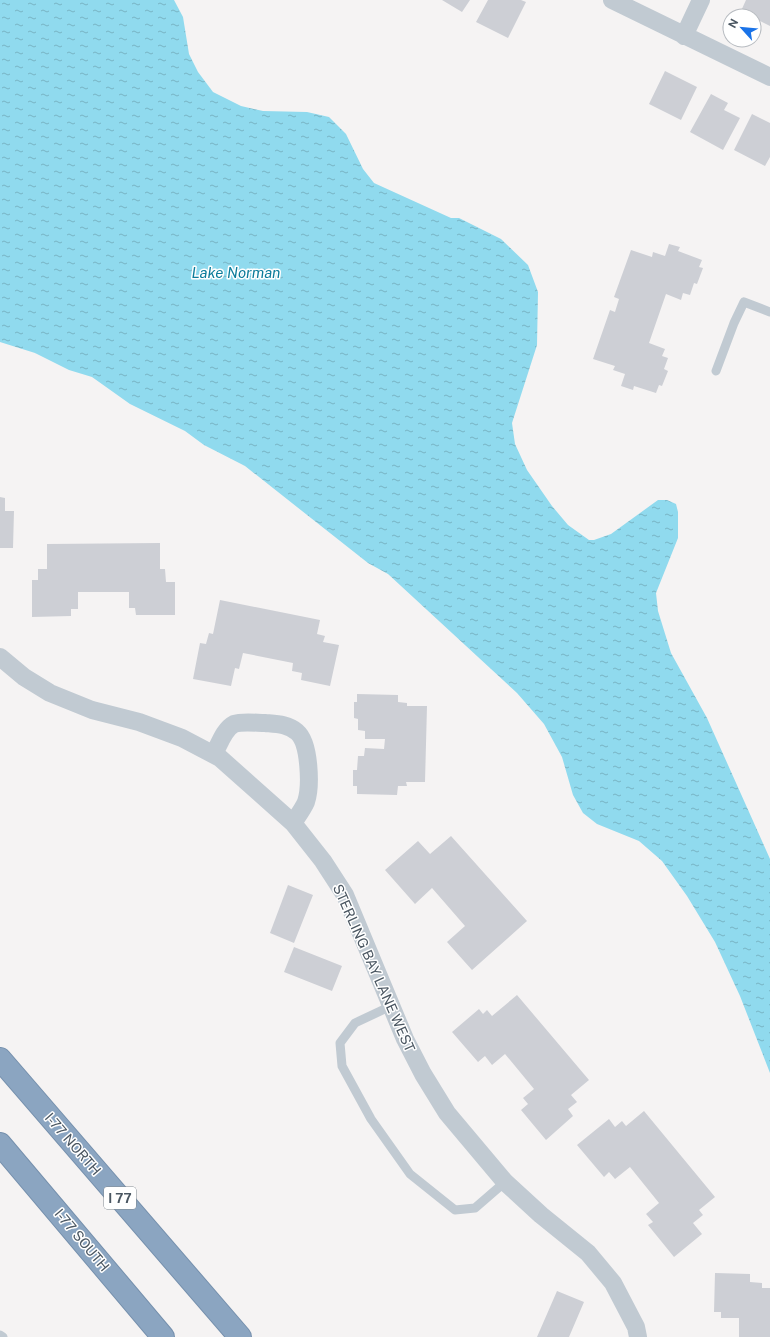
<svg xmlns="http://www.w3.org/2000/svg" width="770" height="1337" viewBox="0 0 770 1337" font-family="'Public Sans',sans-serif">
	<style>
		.water { fill: url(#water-ripples) }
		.building { fill: #cdcfd5 }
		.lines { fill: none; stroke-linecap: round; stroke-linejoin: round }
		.motorway-casing { stroke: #7690ad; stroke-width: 24 }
		.service { stroke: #c1cad2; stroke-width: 9 }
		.minor { stroke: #c1cad2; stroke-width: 18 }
		.motorway { stroke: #8ba5c1; stroke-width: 22 }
		.labels { text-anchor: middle; stroke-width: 3; stroke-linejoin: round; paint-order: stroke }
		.shield { fill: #fff; stroke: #808990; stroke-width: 1 }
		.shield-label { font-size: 13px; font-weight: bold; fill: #4a5661 }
		.street-label { font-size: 14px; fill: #4a5661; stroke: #fff }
		.water-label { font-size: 15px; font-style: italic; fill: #0c7c9b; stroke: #fff }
	</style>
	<defs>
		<pattern id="water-ripples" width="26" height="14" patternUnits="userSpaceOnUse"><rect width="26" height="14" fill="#90daee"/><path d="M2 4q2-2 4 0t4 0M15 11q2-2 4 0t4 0" fill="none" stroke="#78b4c4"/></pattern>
	</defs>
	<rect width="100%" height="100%" fill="#f5f3f3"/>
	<path class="water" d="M 0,0 L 174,0 L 183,17 L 189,54 L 198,72 L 213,92 L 241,106 L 263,111 L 307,112 L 329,117 L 346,134 L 363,169 L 374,183 L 451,218 L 459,218 L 501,239 L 528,265 L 538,292 L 537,345 L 512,423 L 515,444 L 527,470 L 552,506 L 568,525 L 589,540 L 594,540 L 611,534 L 658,500 L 667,500 L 676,504 L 678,512 L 678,538 L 656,593 L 658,611 L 671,653 L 707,718 L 770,859 L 770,1073 L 740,996 L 715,942 L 687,896 L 662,861 L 639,841 L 597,824 L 583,813 L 573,795 L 562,757 L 544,724 L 517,693 L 388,574 L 368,563 L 245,466 L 204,445 L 185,431 L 130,404 L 92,377 L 69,370 L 35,353 L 0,342 Z"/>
	<path class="building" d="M 442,0 L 470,0 L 462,12 Z
		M 488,0 L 521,0 L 526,2 L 508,38 L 476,22 Z
		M 746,0 L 770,0 L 770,26 L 754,18 L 754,16 L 750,16 L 741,11 Z
		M 665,71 L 697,87 L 681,120 L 649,104 Z
		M 711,94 L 728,103 L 724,110 L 740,118 L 723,150 L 690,132 Z
		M 752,114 L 770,123 L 770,157 L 765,166 L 734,150 Z
		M 669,244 L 680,247 L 678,251 L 702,260 L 699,267 L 703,268 L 697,284 L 694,283 L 690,295 L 683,293 L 681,300 L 666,294 L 649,343 L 665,349 L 662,356 L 668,358 L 664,369 L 668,371 L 662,386 L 659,385 L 656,393 L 634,386 L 633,390 L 621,386 L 625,374 L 613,370 L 615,366 L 593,359 L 610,310 L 615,312 L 619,299 L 614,297 L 631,250 L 652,257 L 653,252 L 665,256 Z
		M 0,497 L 5,498 L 5,511 L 14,511 L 13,548 L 0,548 Z
		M 160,543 L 160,569 L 165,569 L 166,582 L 175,582 L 175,615 L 136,615 L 135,608 L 129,608 L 129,592 L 78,592 L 78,609 L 71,609 L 71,616 L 32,617 L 32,580 L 38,580 L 38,569 L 47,569 L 47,544 Z
		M 220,600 L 320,620 L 317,634 L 325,636 L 323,642 L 339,645 L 330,686 L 301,680 L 302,673 L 292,671 L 293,663 L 243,653 L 239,669 L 235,668 L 231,686 L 193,679 L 200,643 L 206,644 L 209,633 L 213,634 Z
		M 357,694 L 398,695 L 398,702 L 407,703 L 407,706 L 427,706 L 425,782 L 406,782 L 407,786 L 398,786 L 397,795 L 357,794 L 357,786 L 353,786 L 353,770 L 357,770 L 358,756 L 364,756 L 365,748 L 384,749 L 385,739 L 365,739 L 365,731 L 358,730 L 358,719 L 354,718 L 354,702 L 357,702 Z
		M 451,836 L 527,921 L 472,970 L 447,942 L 465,926 L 432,888 L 415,904 L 385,870 L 418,841 L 430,854 Z
		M 288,885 L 313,895 L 294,943 L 270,933 Z
		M 294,947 L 342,966 L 332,991 L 284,972 Z
		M 517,995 L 589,1080 L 571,1095 L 577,1102 L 568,1109 L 573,1116 L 546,1140 L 521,1110 L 528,1104 L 523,1098 L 534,1089 L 505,1054 L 492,1065 L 485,1056 L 478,1062 L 452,1032 L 479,1009 L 483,1014 L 487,1010 L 492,1016 Z
		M 644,1111 L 715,1197 L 699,1210 L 703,1215 L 693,1223 L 702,1234 L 674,1257 L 648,1225 L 653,1222 L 646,1214 L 659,1203 L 630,1167 L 615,1179 L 609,1172 L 604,1177 L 577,1145 L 609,1119 L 615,1127 L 622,1121 L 626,1126 Z
		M 715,1273 L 750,1274 L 750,1282 L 762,1283 L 762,1288 L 770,1288 L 770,1337 L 739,1337 L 739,1318 L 721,1318 L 721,1312 L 714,1312 Z
		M 557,1291 L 584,1302 L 569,1337 L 537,1337 Z"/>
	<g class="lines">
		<g class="motorway-casing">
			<path id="motorway" d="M 0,1059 L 240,1337
				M 0,1144 L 163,1337"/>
		</g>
		<path class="service" d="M 716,371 L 734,323 L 744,302 L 770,312
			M 391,1006 L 355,1023 L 340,1043 L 342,1066 L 371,1119 L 410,1174 L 455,1210 L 475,1208 L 505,1182
			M 0,1335 L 3,1337"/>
		<path class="minor" d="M 612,0 L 770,77
			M 684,36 L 701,0
			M 0,657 L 24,677 L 50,693 L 92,710 L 139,722 L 182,738 L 220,758 L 293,823 L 323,861 L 345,895 L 405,1039 L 423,1074 L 447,1113 L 505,1182 L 541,1215 L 588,1253 L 613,1283 L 636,1327 L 638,1337
			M 214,754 C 219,745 224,729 234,724 C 242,721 257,723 265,723 C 276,724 288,724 297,732 C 310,743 311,787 306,802 C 303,809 297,817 293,823"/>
		<use href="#motorway" class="motorway"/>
	</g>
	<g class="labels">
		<rect class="shield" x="104" y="1187" width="32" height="22" rx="3"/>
		<g class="shield-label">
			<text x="120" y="1203">I 77</text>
		</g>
		<g class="street-label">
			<text transform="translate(374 968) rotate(66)" y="5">STERLING BAY LANE WEST</text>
			<text transform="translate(73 1144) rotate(49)" y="5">I-77 NORTH</text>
			<text transform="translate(82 1240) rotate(50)" y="5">I-77 SOUTH</text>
		</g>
		<g class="water-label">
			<text x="236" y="278">Lake Norman</text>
		</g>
	</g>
	<g transform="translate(742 28) rotate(297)"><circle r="19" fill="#ffffff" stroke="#b7bbc0"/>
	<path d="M0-3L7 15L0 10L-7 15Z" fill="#1a73e8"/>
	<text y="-6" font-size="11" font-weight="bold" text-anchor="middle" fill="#4a5661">N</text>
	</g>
</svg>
